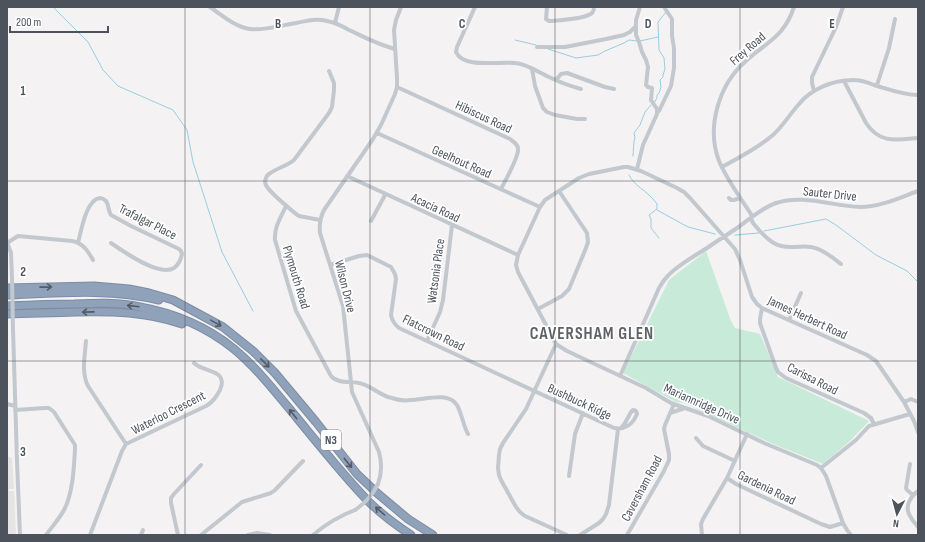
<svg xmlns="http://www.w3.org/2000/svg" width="925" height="542" viewBox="0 0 925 542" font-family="'Sofia Sans Condensed',sans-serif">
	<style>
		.education { fill: #e5e3e3 }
		.green { fill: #c7ebd8 }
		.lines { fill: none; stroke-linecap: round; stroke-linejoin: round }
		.stream { stroke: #99cde3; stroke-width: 1 }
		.motorway-casing { stroke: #7b8ca6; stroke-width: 9 }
		.minor { stroke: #c2c8ce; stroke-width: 4 }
		.motorway { stroke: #90a1ba; stroke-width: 7 }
		.minor-bridge { stroke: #c2c8ce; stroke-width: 4 }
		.oneway { stroke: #535b66 }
		.grid { fill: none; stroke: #4c535d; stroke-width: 1; stroke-opacity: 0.55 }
		.labels { text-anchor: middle; stroke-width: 3.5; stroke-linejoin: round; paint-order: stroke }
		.shield { fill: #fff; stroke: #82878e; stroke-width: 1 }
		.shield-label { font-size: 12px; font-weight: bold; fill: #4c535d }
		.street-label { font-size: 13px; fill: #4c535d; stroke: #fff }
		.district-label { font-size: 17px; font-weight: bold; letter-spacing: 1px; fill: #5f6166; stroke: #fff }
		.grid-label { font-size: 13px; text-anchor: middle; font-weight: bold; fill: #4c535d; stroke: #fff; stroke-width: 3.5; stroke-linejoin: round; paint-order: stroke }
	</style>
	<rect width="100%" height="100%" fill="#f4f2f2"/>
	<path class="education" d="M 7,440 L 7,456 L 12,458 L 14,489 L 9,489 L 9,491 L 14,491 L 16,535 L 7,535 Z"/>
	<path class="green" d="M 706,251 L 731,321 L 735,328 L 760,334 L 778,377 L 869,421 L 851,440 L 823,464 L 771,443 L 684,403 L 676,402 L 623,373 L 669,280 Z"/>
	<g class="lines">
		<path class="stream" d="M 53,7 L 88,42 L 103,70 L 118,86 L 173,110 L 187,130 L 193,162 L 222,252 L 253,311
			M 515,40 L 536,45
			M 640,41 L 658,37
			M 548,49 L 576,58 L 598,55 L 605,51 L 624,43 L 629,40 L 637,41
			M 654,103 L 657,98 L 657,95 L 659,93 L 661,87 L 660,80 L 663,77 L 663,75 L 665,69 L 664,58 L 659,50 L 658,22 L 666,12
			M 633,156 L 634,141 L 635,138 L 634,133 L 640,125 L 645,112 L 651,105
			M 629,175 C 635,186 642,188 650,196 C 653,199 655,201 657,204 L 657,209 L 649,215 L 651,219 L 651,228 L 659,238
			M 657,210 L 688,227 L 715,234
			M 764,231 L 826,219 L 836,225 L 876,255 L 907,271 L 918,282
			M 735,235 L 759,233"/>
		<g class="motorway-casing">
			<path id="motorway" d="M 7,288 L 94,286 L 129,289 L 149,293 L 173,300 L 223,327 L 253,351 L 275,373 L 316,422 L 357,474 L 377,493 L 408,519 L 433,535
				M 7,295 C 58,293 109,288 159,300
				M 7,306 C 29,305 52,304 74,304 C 96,303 119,302 140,307 C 173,313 207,327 234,349 C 258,369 277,394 297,418 C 320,446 343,475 368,501 C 381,514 396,525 411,535
				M 7,314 C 30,313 52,313 75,312 C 112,311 147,312 182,324"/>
		</g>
		<path class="minor" d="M 210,7 C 222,15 235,27 250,29 C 264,31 282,25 296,23 C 306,21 316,18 327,21 C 335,22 342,26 349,30 C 364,37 379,45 395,49
			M 475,7 L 457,47 L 456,52 C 463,69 500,61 515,63 C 527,64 538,72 549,77 C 559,82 570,86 581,89
			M 547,7 L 546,19 L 549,21 L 552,21 C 561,20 586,19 592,13 C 594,11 594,10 594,7
			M 794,7 C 791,16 787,24 781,31 C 771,43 757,50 746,61 C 719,84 706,127 719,161 C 727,180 740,197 751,214 C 751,223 754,224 759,230 C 769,241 777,248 793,247 C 799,247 805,246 811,247 C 822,249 832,257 841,264
			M 335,23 L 339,7
			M 537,47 L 565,47 L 606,39 L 624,35 L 630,32 L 636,26
			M 532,69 L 535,86 L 543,108 L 547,112 L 555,115 L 577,119 L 585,119
			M 556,80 L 561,74 L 567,73 L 605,87 L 614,89
			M 844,81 L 866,123 C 880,144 896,140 918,138
			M 877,85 L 889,48 L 895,19
			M 397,87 L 510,139 C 514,142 518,144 518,149 C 519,157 505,181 501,189
			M 814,91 L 812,83 L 812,77 L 836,27 L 843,7
			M 657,111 L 659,111 L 671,86 L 674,68 L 674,48 L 672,36 L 672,19 L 664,7
			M 377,133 L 540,207
			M 722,167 C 740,157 758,148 773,135 C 783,126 790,114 799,104 C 811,89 833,80 853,80 C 860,80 867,82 874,85 C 888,89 903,95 918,95
			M 637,169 L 643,145 L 657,114 L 657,109 L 651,100 L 652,89 L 652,88 L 648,87 L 646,85 L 648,67 L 646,60 L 642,52 L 639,42 L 636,35 L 636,20 L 640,7
			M 347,176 L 518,255
			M 729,198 L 731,200 L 734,200 L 740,198
			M 286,206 C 281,217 274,227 275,240 L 296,311 L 331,376 C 338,384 350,381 359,383 C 371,385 380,396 392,398 C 398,400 405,401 410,400 C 424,400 448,391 457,405 C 462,414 463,425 468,434
			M 320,220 L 299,216 L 296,214 C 290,209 268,191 266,185 C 264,181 266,176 269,174 C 277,168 287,166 294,160 L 329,113 L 332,107 L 334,90 L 334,83 L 329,71
			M 371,221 L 385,195
			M 7,242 L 11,253 L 12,279
			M 7,243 L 18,236 L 72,241 C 83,243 88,251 93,260
			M 78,243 C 81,232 86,199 100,198 C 102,198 104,199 106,201 C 109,205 108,211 111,215 L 131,226 L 179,249 L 181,251 L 182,254 C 181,259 178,265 174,268 C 159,277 124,252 111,243
			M 330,265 L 359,256 L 367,255 L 391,267 L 395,274 L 396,279 L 391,315 C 392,321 394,324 399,328 L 614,428 C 625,430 633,424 637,414 L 636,411 L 633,410 L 631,412 L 625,423 L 621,428
			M 762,308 L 760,319 L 760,323 L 776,368 L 778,372 L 786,378 L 864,413 L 871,418 L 874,424
			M 538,309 L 562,296 L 569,289 L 586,248 L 588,242 L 587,233 L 559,191
			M 789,320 L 801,293
			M 13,329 L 17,461 L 20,535
			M 86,341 C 85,356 81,372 88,386 L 126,444
			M 427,341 L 440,312 L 443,300 L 452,225
			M 556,344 L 526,409 L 503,443 L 500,449 L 499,455 L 498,468 L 499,475 L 501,480 L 516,507 L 520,512 L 525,516 L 567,535
			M 620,376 L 659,288 C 661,285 663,281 666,278 C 675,266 697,255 710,246 C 720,239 730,233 740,226 C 752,217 762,208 776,203 C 803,194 832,206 860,207 C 880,207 899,198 918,191
			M 904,402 L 911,399 L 918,402
			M 7,404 L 15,406
			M 15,410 L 45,408 L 49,408 L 54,412 L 75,445 L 75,449 C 74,467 73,493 64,510 C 59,519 52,527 46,535
			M 670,413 L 685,408
			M 747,434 L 727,478 L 736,484 L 821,524 L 830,527 L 843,523
			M 696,438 L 703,446 L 735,461
			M 910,464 L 906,488 L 907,490 L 913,495
			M 821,468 L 856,440 L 869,426 L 910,414
			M 569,476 L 575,434 L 583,413
			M 378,484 C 382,473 382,463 379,452 L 352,392 L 343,306 L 320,233 C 319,224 320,218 324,210 L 373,139 L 381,125 L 395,94 L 397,87 L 397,78 L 394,30 L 396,20 L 401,7
			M 918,491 C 911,496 905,505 909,514 C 911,519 915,523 918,527
			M 90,535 L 122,451 L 126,444 L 206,406 C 213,402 216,397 220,390 C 229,369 204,373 194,363
			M 141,535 L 143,530
			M 178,535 L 171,503 L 171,498 L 174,494 L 201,465
			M 201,535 L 242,502 L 271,493 L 275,490 L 303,461
			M 248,535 L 257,533 L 270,535
			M 313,535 C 326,524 339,516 355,510
			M 580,535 L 599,523 L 603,519 L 606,514 L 609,505 L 618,429
			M 627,535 L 664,471 L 669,460 L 669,454 L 664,429 L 665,425 L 674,404
			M 702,535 L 701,524 L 703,519 L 727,478
			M 851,535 L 847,530 L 843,523 L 826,476 L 821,468 L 817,465 L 764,443 L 708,416 L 671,403 L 646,388 L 567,351 L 556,344 L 518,272 L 516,265 L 518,255 L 540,207 L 545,200 L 579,178 L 589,174 L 624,167 L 628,167 L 641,171 L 677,188 L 684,192 L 690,198 L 735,249 L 740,260 L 752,297 L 757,304 L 762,308 L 867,355 L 876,361 L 904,402 L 914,421 L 918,432"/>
		<use href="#motorway" class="motorway"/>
		<path class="minor-bridge" d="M 12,279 L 13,329
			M 355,510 C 366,502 372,496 378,484"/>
	</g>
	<defs><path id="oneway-shaft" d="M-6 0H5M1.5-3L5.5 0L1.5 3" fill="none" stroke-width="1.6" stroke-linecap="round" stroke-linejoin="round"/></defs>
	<g class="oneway">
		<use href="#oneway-shaft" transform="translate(46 287) rotate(-1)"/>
		<use href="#oneway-shaft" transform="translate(133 306) rotate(-173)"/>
		<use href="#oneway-shaft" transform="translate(88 312) rotate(179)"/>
		<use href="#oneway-shaft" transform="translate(216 323) rotate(29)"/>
		<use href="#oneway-shaft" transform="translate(265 363) rotate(45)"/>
		<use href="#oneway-shaft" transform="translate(293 414) rotate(-129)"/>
		<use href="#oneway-shaft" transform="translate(348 463) rotate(51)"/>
		<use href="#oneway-shaft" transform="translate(380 511) rotate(-139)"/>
	</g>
	<path class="grid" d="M 185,7 L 185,535M 370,7 L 370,535M 555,7 L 555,535M 740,7 L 740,535M 7,181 L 918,181M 7,361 L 918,361"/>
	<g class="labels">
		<rect class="shield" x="321" y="430" width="20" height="20" rx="3"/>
		<g class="shield-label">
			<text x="331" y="444">N3</text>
		</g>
		<g class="street-label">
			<text transform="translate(747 48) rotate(-41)" y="5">Frey Road</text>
			<text transform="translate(484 116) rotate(25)" y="5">Hibiscus Road</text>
			<text transform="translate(462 161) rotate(24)" y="5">Geelhout Road</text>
			<text transform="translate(830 193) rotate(6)" y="5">Sauter Drive</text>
			<text transform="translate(436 207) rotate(25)" y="5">Acacia Road</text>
			<text transform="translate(148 221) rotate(27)" y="5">Trafalgar Place</text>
			<text transform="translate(435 271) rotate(-82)" y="5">Watsonia Place</text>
			<text transform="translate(297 277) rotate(73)" y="5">Plymouth Road</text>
			<text transform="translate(346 286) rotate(76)" y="5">Wilson Drive</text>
			<text transform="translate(808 317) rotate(25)" y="5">James Herbert Road</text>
			<text transform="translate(434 332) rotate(26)" y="5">Flatcrown Road</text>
			<text transform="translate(813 378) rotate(27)" y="5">Carissa Road</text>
			<text transform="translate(580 401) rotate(25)" y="5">Bushbuck Ridge</text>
			<text transform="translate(702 403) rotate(24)" y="5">Mariannridge Drive</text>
			<text transform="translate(168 412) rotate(-27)" y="5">Waterloo Crescent</text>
			<text transform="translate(767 487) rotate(26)" y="5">Gardenia Road</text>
			<text transform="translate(641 488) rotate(-62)" y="5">Caversham Road</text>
		</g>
		<g class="district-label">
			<text x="592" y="339">CAVERSHAM GLEN</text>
		</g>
	</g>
	<g class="grid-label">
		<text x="278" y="28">B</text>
		<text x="462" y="28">C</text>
		<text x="648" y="28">D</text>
		<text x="832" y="28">E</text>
		<text x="23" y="95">1</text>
		<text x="23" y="276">2</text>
		<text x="23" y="456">3</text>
	</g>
	<rect width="925" height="542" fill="none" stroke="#4c535d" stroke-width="16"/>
	<g transform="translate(897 514) rotate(186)" stroke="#ffffff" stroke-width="3" paint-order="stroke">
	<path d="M0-3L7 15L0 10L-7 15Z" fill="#4c535d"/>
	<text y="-6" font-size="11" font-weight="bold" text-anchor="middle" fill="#4c535d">N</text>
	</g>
	<path d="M10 26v6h98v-6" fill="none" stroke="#4c535d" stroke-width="2"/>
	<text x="16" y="26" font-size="12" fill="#4c535d" stroke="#ffffff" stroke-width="3" paint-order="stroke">200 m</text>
</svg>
